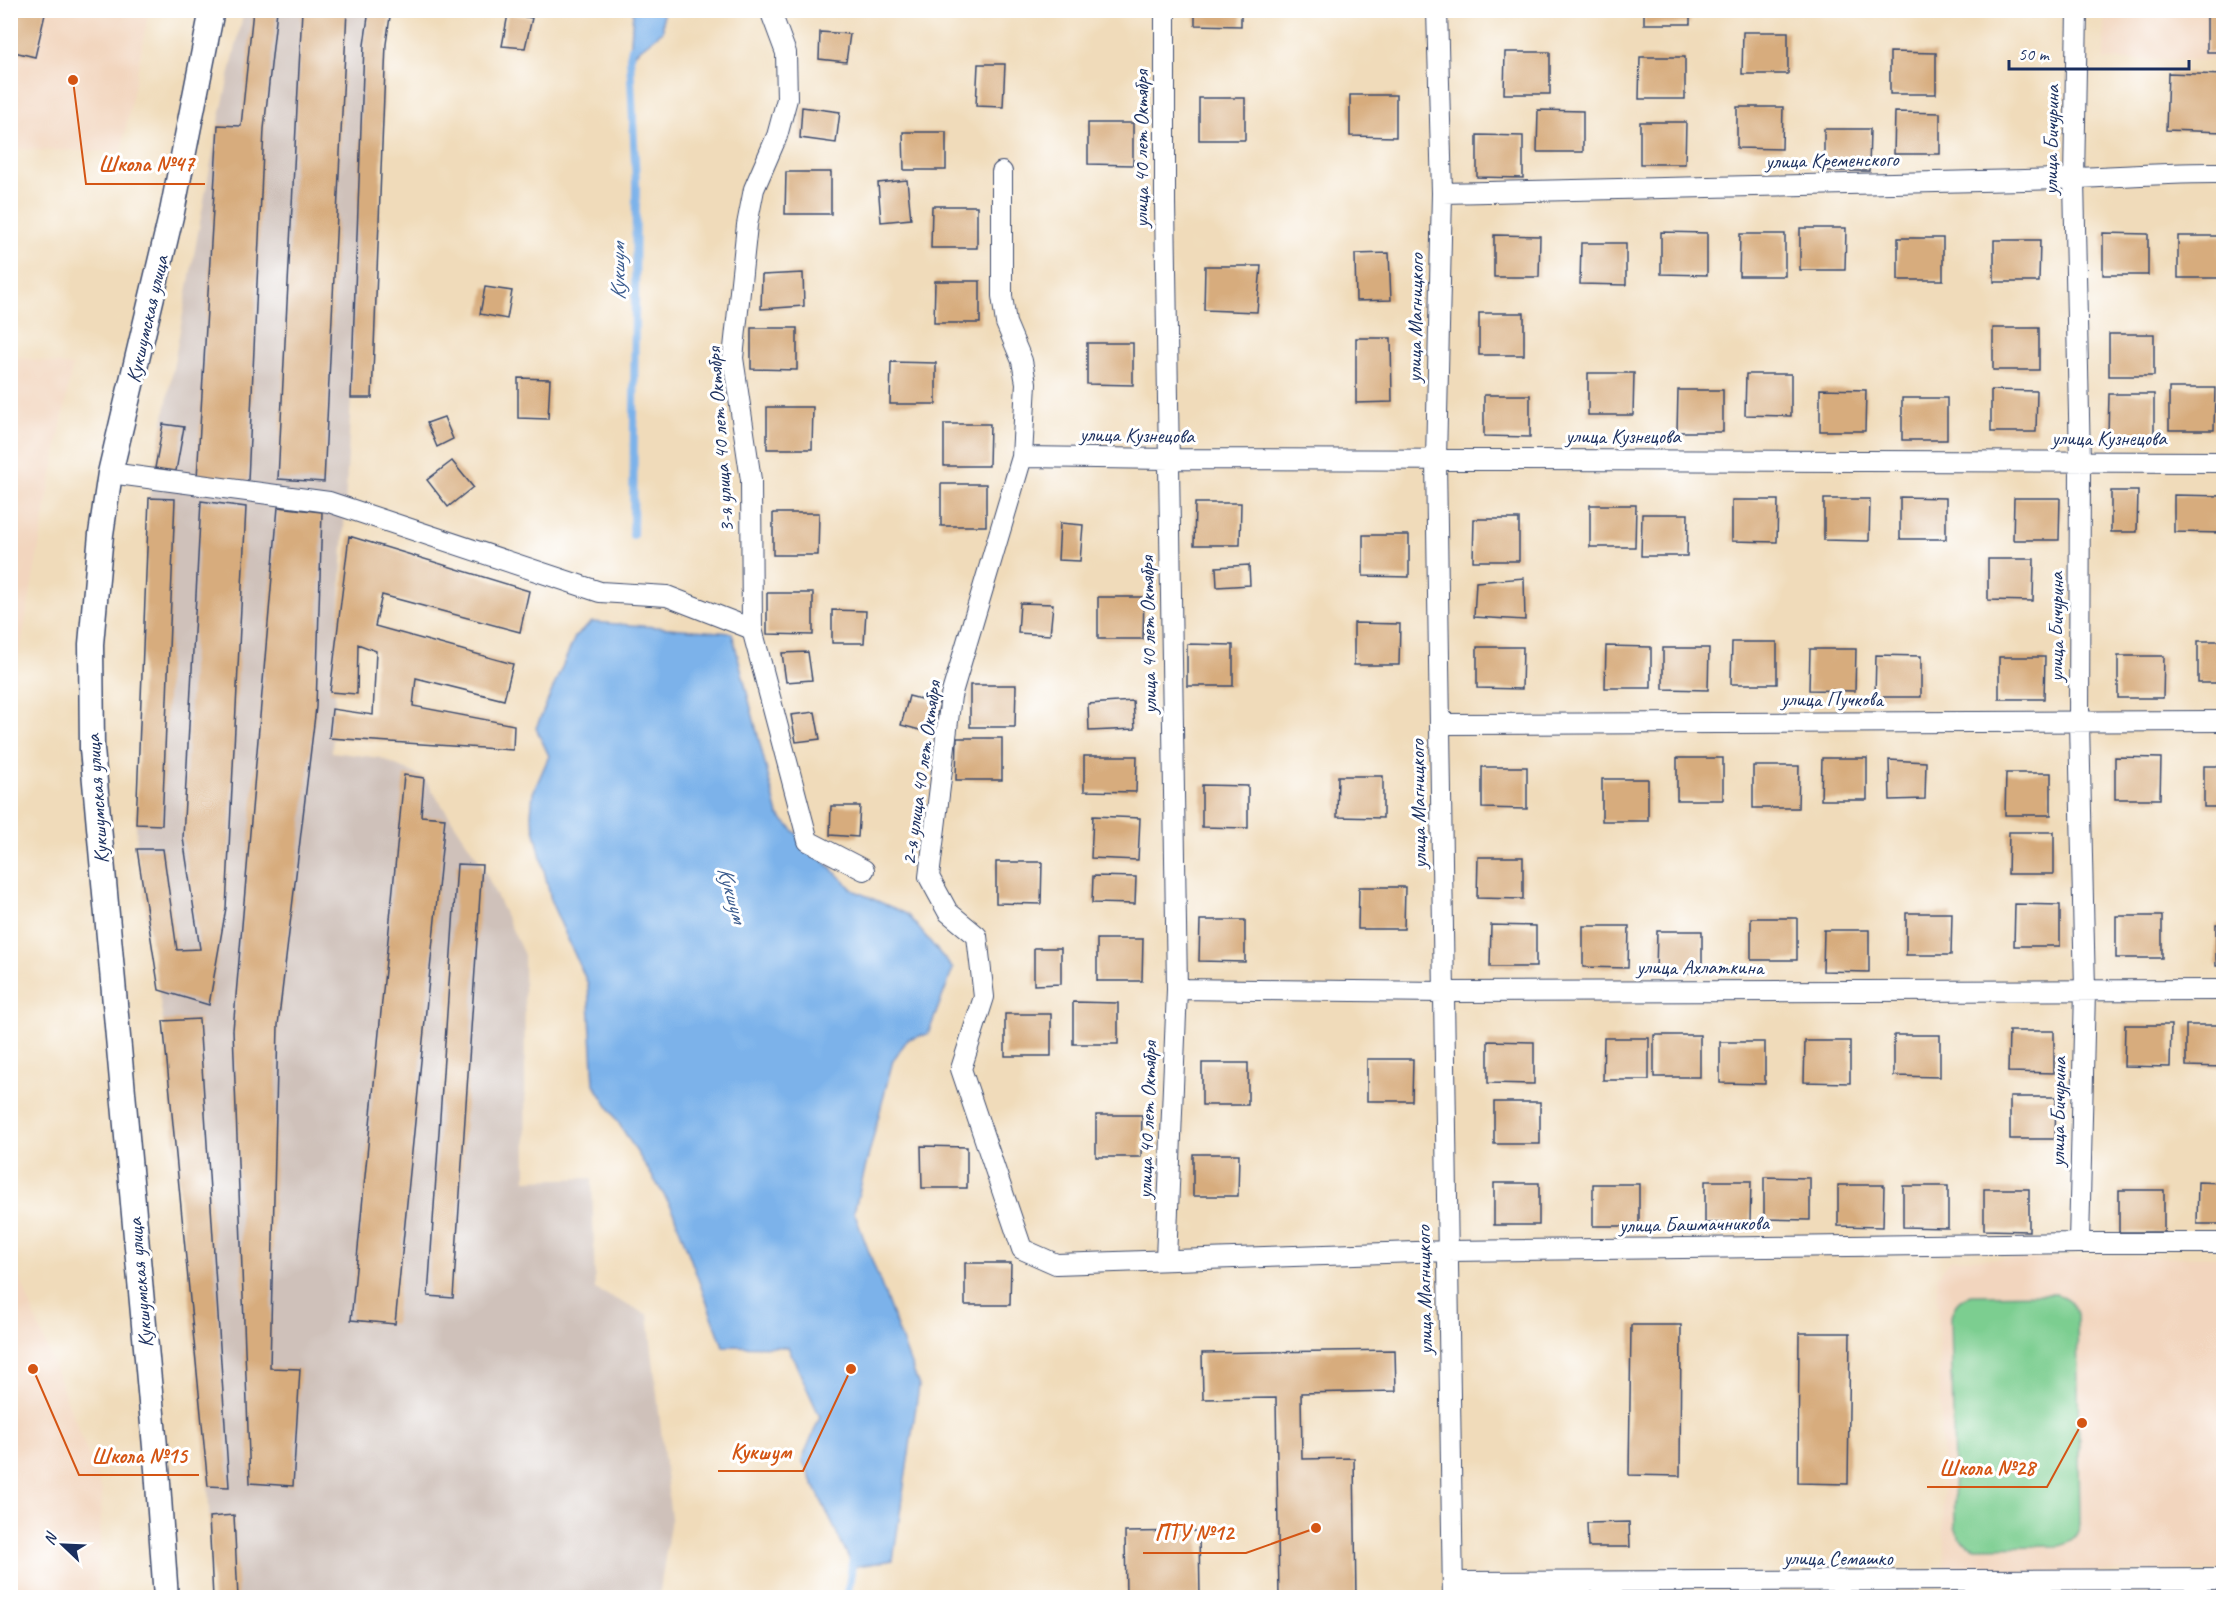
<svg xmlns="http://www.w3.org/2000/svg" width="2234" height="1608" viewBox="0 0 2234 1608" font-family="Caveat,sans-serif">
	<style>
		.built { fill: #f2d5be }
		.industrial { fill: #cfc1ba }
		.green { fill: #7cce90; stroke: #4c7e77; stroke-width: 1.5 }
		.water { fill: #7bb2ea; stroke: #4b70a4; stroke-width: 1.5 }
		.lines { fill: none; stroke-linecap: round; stroke-linejoin: round }
		.stream { stroke: #7bb2ea; stroke-width: 8 }
		.building { fill: #d7ac7d }
		.minor-casing { stroke: #3b496c; stroke-width: 22 }
		.tertiary-casing { stroke: #3b496c; stroke-width: 27 }
		.minor { stroke: #fff; stroke-width: 20 }
		.tertiary { stroke: #fff; stroke-width: 24 }
		.labels { text-anchor: middle; stroke-width: 6; stroke-linejoin: round; paint-order: stroke }
		.street-label { font-size: 21px; fill: #1b2f5e; stroke: #fff }
		.water-label { font-size: 22px; font-style: italic; fill: #3d5d8f; stroke: #fff }
		.leader { fill: none; stroke: #d45514; stroke-width: 2 }
		.callout-dot { fill: #d45514; stroke: #fff; stroke-width: 2 }
		.callout-label { font-size: 22px; text-anchor: middle; font-weight: bold; fill: #d45514; stroke: #fff; stroke-width: 6; stroke-linejoin: round; paint-order: stroke }
	</style>
	<rect width="100%" height="100%" fill="#fff"/>
	<filter id="ink" filterUnits="userSpaceOnUse"><feTurbulence type="fractalNoise" baseFrequency=".0167" numOctaves="2"/><feDisplacementMap in="SourceGraphic" scale="12" xChannelSelector="R" yChannelSelector="G"/><feConvolveMatrix kernelMatrix="1 2 1 2 8 2 1 2 1" color-interpolation-filters="sRGB"/></filter>
	<filter id="wash" filterUnits="userSpaceOnUse"><feTurbulence type="fractalNoise" baseFrequency=".008" numOctaves="4" result="noise"/><feDisplacementMap in="SourceGraphic" scale="24" xChannelSelector="R" yChannelSelector="G"/><feGaussianBlur stdDeviation="1.35" result="paint"/><feColorMatrix in="noise" values="0 0 0 0 0 0 0 0 0 0 0 0 0 0 0 0 0 1.4 0 .05"/><feComposite in="paint" operator="in"/></filter>
	<g filter="url(#wash)">
		<rect width="100%" height="100%" fill="#f0dbba"/>
		<path class="built" d="M 11,11 L 149,11 L 121,152 L 11,149 Z
			M 2105,11 L 2223,11 L 2223,60 L 2104,60 Z
			M 11,356 L 72,366 L 11,699 L 10,356 Z
			M 11,1209 L 18,1273 L 102,1491 L 97,1597 L 11,1597 Z
			M 2223,1257 L 2223,1570 L 1945,1574 L 1937,1277 L 1951,1259 Z"/>
		<path class="industrial" d="M 244,11 L 391,11 L 386,44 L 372,398 L 351,398 L 332,752 L 381,758 L 424,778 L 482,865 L 524,955 L 526,1180 L 592,1178 L 595,1289 L 648,1315 L 671,1518 L 659,1597 L 213,1598 L 208,1486 L 163,1021 L 137,849 L 136,824 L 149,498 L 218,125 Z"/>
		<path class="green" d="M 2056,1294 C 2068,1298 2073,1302 2077,1314 L 2080,1526 C 2077,1538 2072,1542 2060,1546 L 1976,1547 C 1964,1543 1959,1539 1955,1527 L 1951,1315 C 1955,1304 1959,1299 1971,1295 Z"/>
		<path class="water" d="M 633,11 L 663,11 L 663,31 L 630,57 Z
			M 592,622 L 732,633 L 778,815 L 853,890 L 907,914 L 953,969 L 928,1034 L 908,1039 L 893,1060 L 854,1212 L 919,1386 L 893,1560 L 853,1567 L 802,1460 L 820,1417 L 788,1347 L 723,1346 L 671,1206 L 594,1084 L 588,984 L 552,904 L 531,815 L 533,793 L 549,756 L 536,728 L 575,637 Z"/>
		<g class="lines">
			<path class="stream" d="M 632,48 L 630,57 L 636,182 L 633,535
				M 847,1598 L 853,1558"/>
		</g>
		<g id="blocks">
			<path class="building" d="M 10,10 L 46,10 L 35,57 L 10,51 Z
				M 253,10 L 277,10 L 264,129 L 248,481 L 197,478 L 218,125 L 241,126 Z
				M 302,10 L 347,10 L 324,482 L 278,479 Z
				M 369,10 L 391,10 L 386,44 L 372,398 L 351,398 L 364,45 Z
				M 1195,10 L 1241,10 L 1241,26 L 1195,25 Z
				M 1644,10 L 1690,10 L 1690,24 L 1644,24 Z
				M 2207,10 L 2224,10 L 2224,52 L 2207,52 Z
				M 508,14 L 532,18 L 525,48 L 502,46 Z
				M 820,32 L 850,34 L 846,62 L 819,59 Z
				M 1743,32 L 1788,32 L 1788,74 L 1742,74 Z
				M 1505,52 L 1550,52 L 1550,94 L 1504,94 Z
				M 1890,52 L 1936,53 L 1936,94 L 1890,94 Z
				M 1640,57 L 1685,57 L 1685,99 L 1639,99 Z
				M 978,64 L 1005,64 L 1003,107 L 976,106 Z
				M 2168,73 L 2224,75 L 2224,132 L 2166,130 Z
				M 1350,95 L 1396,95 L 1396,137 L 1350,136 Z
				M 1199,98 L 1245,98 L 1245,140 L 1199,140 Z
				M 802,107 L 840,112 L 836,143 L 800,138 Z
				M 1737,107 L 1783,107 L 1782,149 L 1737,148 Z
				M 1538,110 L 1583,111 L 1583,152 L 1537,152 Z
				M 1895,112 L 1940,113 L 1940,154 L 1894,154 Z
				M 1640,122 L 1686,122 L 1685,164 L 1640,164 Z
				M 1088,123 L 1133,123 L 1133,165 L 1088,164 Z
				M 1824,129 L 1870,129 L 1869,171 L 1824,171 Z
				M 903,132 L 946,132 L 946,170 L 904,170 Z
				M 1477,135 L 1523,136 L 1523,178 L 1477,177 Z
				M 786,172 L 831,172 L 831,214 L 785,214 Z
				M 907,180 L 911,219 L 881,222 L 878,183 Z
				M 932,206 L 977,206 L 977,248 L 931,248 Z
				M 1800,228 L 1846,228 L 1845,270 L 1800,270 Z
				M 1661,232 L 1707,233 L 1707,275 L 1661,274 Z
				M 2103,233 L 2148,234 L 2148,275 L 2103,275 Z
				M 1740,234 L 1785,234 L 1785,276 L 1739,276 Z
				M 1494,235 L 1540,236 L 1539,277 L 1494,277 Z
				M 2178,236 L 2224,236 L 2223,278 L 2178,278 Z
				M 1898,238 L 1943,238 L 1943,280 L 1898,280 Z
				M 1994,240 L 2040,240 L 2039,282 L 1994,282 Z
				M 1581,243 L 1626,243 L 1626,285 L 1580,284 Z
				M 1389,253 L 1391,300 L 1356,301 L 1355,254 Z
				M 1205,266 L 1261,266 L 1257,312 L 1204,310 Z
				M 803,273 L 804,306 L 761,309 L 762,275 Z
				M 935,281 L 980,281 L 980,323 L 934,323 Z
				M 485,287 L 512,291 L 507,319 L 480,314 Z
				M 1479,313 L 1524,313 L 1524,355 L 1479,355 Z
				M 751,328 L 797,328 L 797,370 L 751,369 Z
				M 1993,328 L 2039,328 L 2039,370 L 1993,370 Z
				M 2109,334 L 2154,334 L 2154,376 L 2109,376 Z
				M 1356,338 L 1391,338 L 1392,402 L 1356,403 Z
				M 1087,343 L 1133,343 L 1133,385 L 1087,384 Z
				M 891,362 L 936,363 L 936,404 L 890,404 Z
				M 1588,373 L 1634,373 L 1633,415 L 1588,415 Z
				M 1746,374 L 1791,374 L 1791,416 L 1745,415 Z
				M 518,378 L 550,379 L 548,419 L 518,418 Z
				M 2169,388 L 2215,388 L 2214,430 L 2169,430 Z
				M 1820,389 L 1866,390 L 1865,431 L 1820,431 Z
				M 1678,390 L 1723,390 L 1723,432 L 1677,432 Z
				M 1991,390 L 2037,391 L 2036,432 L 1991,432 Z
				M 2109,394 L 2154,394 L 2154,436 L 2108,436 Z
				M 1484,395 L 1530,395 L 1530,437 L 1484,436 Z
				M 1902,398 L 1947,398 L 1947,440 L 1902,440 Z
				M 767,407 L 813,407 L 812,449 L 767,449 Z
				M 444,417 L 453,439 L 437,447 L 427,423 Z
				M 163,424 L 184,427 L 176,471 L 155,468 Z
				M 944,424 L 990,424 L 989,466 L 944,466 Z
				M 452,461 L 473,487 L 448,507 L 427,480 Z
				M 941,484 L 986,484 L 986,526 L 941,526 Z
				M 2111,491 L 2138,491 L 2137,532 L 2111,532 Z
				M 2174,495 L 2224,496 L 2224,533 L 2174,532 Z
				M 1900,497 L 1946,498 L 1946,539 L 1900,539 Z
				M 149,498 L 175,499 L 162,825 L 136,824 Z
				M 2014,498 L 2060,498 L 2059,540 L 2013,540 Z
				M 1824,499 L 1870,499 L 1869,541 L 1824,540 Z
				M 1732,500 L 1778,500 L 1777,542 L 1732,541 Z
				M 201,501 L 246,507 L 226,908 L 209,1005 L 159,990 L 137,849 L 163,849 L 177,950 L 200,949 L 183,838 Z
				M 1195,503 L 1241,503 L 1240,545 L 1194,545 Z
				M 1590,505 L 1636,505 L 1635,547 L 1590,547 Z
				M 278,507 L 322,512 L 316,707 L 278,1025 L 270,1368 L 300,1369 L 293,1486 L 250,1483 L 233,1030 Z
				M 773,513 L 819,513 L 818,555 L 773,555 Z
				M 1642,514 L 1688,514 L 1687,556 L 1641,556 Z
				M 1474,519 L 1519,519 L 1519,561 L 1473,561 Z
				M 1060,523 L 1083,525 L 1080,561 L 1058,560 Z
				M 1363,535 L 1409,535 L 1409,577 L 1363,576 Z
				M 349,536 L 529,591 L 520,632 L 382,595 L 375,626 L 513,664 L 504,700 L 416,678 L 413,706 L 514,725 L 513,750 L 329,738 L 332,709 L 373,715 L 376,651 L 358,644 L 357,694 L 330,692 Z
				M 1988,559 L 2034,559 L 2033,601 L 1988,600 Z
				M 1249,565 L 1250,585 L 1217,587 L 1216,567 Z
				M 1524,578 L 1525,620 L 1474,617 L 1476,582 Z
				M 767,593 L 813,593 L 813,635 L 767,634 Z
				M 1098,597 L 1144,597 L 1143,639 L 1098,639 Z
				M 1020,603 L 1053,604 L 1050,635 L 1018,633 Z
				M 832,610 L 866,611 L 864,643 L 832,643 Z
				M 1354,623 L 1400,624 L 1399,665 L 1354,665 Z
				M 2198,641 L 2224,641 L 2224,683 L 2198,683 Z
				M 1732,642 L 1777,642 L 1777,684 L 1731,684 Z
				M 1187,644 L 1233,645 L 1233,686 L 1187,686 Z
				M 1606,646 L 1651,647 L 1651,688 L 1605,688 Z
				M 1477,647 L 1523,647 L 1522,689 L 1477,688 Z
				M 1663,648 L 1709,648 L 1708,690 L 1663,689 Z
				M 1810,649 L 1856,649 L 1855,691 L 1809,690 Z
				M 808,652 L 812,680 L 786,682 L 782,653 Z
				M 1876,655 L 1921,656 L 1921,697 L 1875,697 Z
				M 2118,656 L 2164,656 L 2163,698 L 2118,698 Z
				M 1999,657 L 2045,657 L 2044,699 L 1999,699 Z
				M 970,685 L 1016,685 L 1015,727 L 970,727 Z
				M 909,696 L 940,704 L 931,733 L 901,725 Z
				M 1133,701 L 1135,729 L 1089,731 L 1088,704 Z
				M 815,712 L 820,739 L 796,742 L 791,715 Z
				M 957,738 L 1002,738 L 1002,780 L 956,780 Z
				M 1084,756 L 1137,756 L 1136,792 L 1084,791 Z
				M 2115,757 L 2161,758 L 2160,799 L 2115,799 Z
				M 1677,758 L 1723,758 L 1723,800 L 1677,800 Z
				M 1822,758 L 1867,758 L 1867,800 L 1821,800 Z
				M 1889,760 L 1926,762 L 1925,799 L 1890,800 Z
				M 1753,766 L 1799,766 L 1798,808 L 1753,808 Z
				M 2204,766 L 2224,766 L 2224,807 L 2204,807 Z
				M 1482,767 L 1527,767 L 1527,809 L 1482,808 Z
				M 2006,773 L 2051,773 L 2051,815 L 2005,815 Z
				M 404,775 L 424,778 L 421,816 L 445,818 L 395,1324 L 351,1320 Z
				M 1338,776 L 1383,776 L 1383,818 L 1337,817 Z
				M 1602,779 L 1648,779 L 1648,821 L 1602,821 Z
				M 1202,785 L 1248,786 L 1248,828 L 1202,827 Z
				M 831,806 L 860,806 L 858,837 L 830,835 Z
				M 1093,816 L 1140,818 L 1138,860 L 1091,858 Z
				M 2009,832 L 2054,832 L 2054,874 L 2008,874 Z
				M 1478,857 L 1523,857 L 1523,899 L 1477,898 Z
				M 996,862 L 1042,862 L 1041,904 L 996,903 Z
				M 457,864 L 482,865 L 453,1298 L 428,1296 Z
				M 1093,876 L 1136,877 L 1135,904 L 1092,903 Z
				M 1359,887 L 1405,887 L 1404,929 L 1358,929 Z
				M 2015,904 L 2060,905 L 2060,946 L 2014,946 Z
				M 1906,913 L 1952,913 L 1951,955 L 1906,955 Z
				M 2116,916 L 2162,916 L 2162,958 L 2116,958 Z
				M 1751,918 L 1797,918 L 1797,960 L 1751,960 Z
				M 1200,920 L 1245,920 L 1245,962 L 1199,961 Z
				M 2216,924 L 2224,924 L 2224,966 L 2216,966 Z
				M 1491,925 L 1536,926 L 1536,967 L 1490,967 Z
				M 1583,926 L 1629,926 L 1628,968 L 1583,967 Z
				M 1824,930 L 1869,930 L 1869,972 L 1823,971 Z
				M 1657,931 L 1702,931 L 1702,973 L 1656,972 Z
				M 1097,939 L 1143,939 L 1142,981 L 1097,981 Z
				M 1034,948 L 1061,948 L 1061,984 L 1034,985 Z
				M 1073,1002 L 1118,1003 L 1118,1044 L 1073,1044 Z
				M 1005,1014 L 1051,1014 L 1051,1056 L 1005,1056 Z
				M 199,1019 L 229,1487 L 208,1486 L 163,1021 Z
				M 2125,1025 L 2171,1025 L 2170,1067 L 2124,1066 Z
				M 2186,1025 L 2224,1025 L 2224,1067 L 2186,1066 Z
				M 2009,1031 L 2054,1031 L 2054,1073 L 2008,1072 Z
				M 1654,1035 L 1700,1035 L 1700,1077 L 1654,1077 Z
				M 1894,1035 L 1940,1035 L 1940,1077 L 1894,1076 Z
				M 1604,1038 L 1649,1038 L 1649,1080 L 1603,1080 Z
				M 1488,1041 L 1534,1042 L 1534,1084 L 1488,1083 Z
				M 1805,1041 L 1850,1041 L 1850,1083 L 1804,1082 Z
				M 1720,1042 L 1765,1042 L 1765,1084 L 1720,1083 Z
				M 1367,1059 L 1413,1059 L 1412,1101 L 1367,1101 Z
				M 1202,1063 L 1248,1063 L 1248,1105 L 1202,1105 Z
				M 2010,1097 L 2056,1097 L 2055,1139 L 2010,1139 Z
				M 1494,1102 L 1540,1102 L 1540,1144 L 1494,1144 Z
				M 1096,1115 L 1142,1115 L 1141,1157 L 1096,1157 Z
				M 921,1146 L 967,1147 L 967,1188 L 922,1188 Z
				M 1193,1154 L 1239,1154 L 1238,1196 L 1193,1196 Z
				M 1764,1177 L 1810,1178 L 1810,1220 L 1764,1219 Z
				M 1705,1181 L 1751,1181 L 1750,1223 L 1705,1223 Z
				M 2198,1182 L 2224,1183 L 2224,1224 L 2197,1224 Z
				M 1494,1183 L 1539,1183 L 1539,1225 L 1494,1225 Z
				M 1593,1184 L 1639,1184 L 1639,1226 L 1593,1226 Z
				M 1838,1185 L 1884,1185 L 1883,1227 L 1838,1226 Z
				M 1903,1186 L 1948,1186 L 1948,1228 L 1903,1227 Z
				M 1984,1189 L 2029,1189 L 2029,1231 L 1984,1230 Z
				M 2119,1190 L 2164,1190 L 2164,1232 L 2119,1232 Z
				M 965,1263 L 1011,1263 L 1010,1305 L 965,1305 Z
				M 1631,1325 L 1681,1325 L 1680,1476 L 1629,1475 Z
				M 1799,1333 L 1850,1333 L 1848,1484 L 1798,1483 Z
				M 1395,1350 L 1396,1391 L 1301,1393 L 1302,1459 L 1354,1458 L 1356,1598 L 1279,1598 L 1276,1398 L 1203,1399 L 1202,1353 Z
				M 234,1515 L 238,1598 L 213,1598 L 209,1517 Z
				M 1629,1522 L 1630,1547 L 1588,1547 L 1587,1523 Z
				M 1199,1531 L 1200,1598 L 1126,1598 L 1125,1532 Z"/>
		</g>
	</g>
	<g filter="url(#ink)">
		<use href="#blocks" fill-opacity="0" stroke="#3b496c" stroke-width="1.5"/>
		<g class="lines">
			<g class="minor-casing">
				<path id="minor" d="M 770,10 L 786,53 L 787,99 L 777,136 L 754,189 L 747,225 L 733,358 L 751,480 L 752,629 L 808,841 L 864,870
					M 1165,10 L 1165,203 L 1177,989 L 1166,1259
					M 1437,10 L 1442,193 L 1436,460 L 1453,1598
					M 2077,10 L 2074,180 L 2080,462 L 2079,722 L 2085,990 L 2079,1243
					M 1002,172 L 1002,296 L 1006,323 L 1022,361 L 1026,383 L 1022,457 L 951,696 L 929,877 L 948,912 L 977,936 L 984,997 L 961,1069 L 1022,1249 L 1056,1264 L 1447,1251 L 2079,1243 L 2224,1243
					M 1442,193 C 1636,188 1830,184 2024,180 C 2090,179 2157,172 2224,173
					M 1022,457 L 1170,459 L 2224,462
					M 110,473 L 329,502 L 600,592 L 667,596 L 752,629
					M 1441,724 L 2224,721
					M 1177,989 L 1444,992 L 2224,990
					M 1453,1582 L 2224,1579"/>
			</g>
			<g class="tertiary-casing">
				<path id="tertiary" d="M 166,1598 L 157,1469 L 92,749 L 91,644 L 101,534 L 110,473 L 172,212 L 212,10"/>
			</g>
			<use href="#minor" class="minor"/>
			<use href="#tertiary" class="tertiary"/>
		</g>
	</g>
	<g class="labels">
		<g class="street-label">
			<text transform="translate(2051 140) rotate(-89)" y="7">улица Бичурина</text>
			<text transform="translate(1141 149) rotate(-90)" y="7">улица 40 лет Октября</text>
			<text transform="translate(1832 160) rotate(-1)" y="7">улица Кременского</text>
			<text transform="translate(1415 318) rotate(-89)" y="7">улица Магницкого</text>
			<text transform="translate(147 319) rotate(-77)" y="7">Кукшумская улица</text>
			<text transform="translate(1137 435) rotate(1)" y="7">улица Кузнецова</text>
			<text x="1623" y="443">улица Кузнецова</text>
			<text x="2109" y="445">улица Кузнецова</text>
			<text transform="translate(720 440) rotate(-94)" y="7">3-я улица 40 лет Октября</text>
			<text transform="translate(2056 627) rotate(-90)" y="7">улица Бичурина</text>
			<text transform="translate(1148 635) rotate(-91)" y="7">улица 40 лет Октября</text>
			<text x="1832" y="706">улица Пучкова</text>
			<text transform="translate(921 773) rotate(-82)" y="7">2-я улица 40 лет Октября</text>
			<text transform="translate(97 799) rotate(-94)" y="7">Кукшумская улица</text>
			<text transform="translate(1418 804) rotate(-91)" y="7">улица Магницкого</text>
			<text x="1700" y="974">улица Ахлаткина</text>
			<text transform="translate(2058 1112) rotate(-89)" y="7">улица Бичурина</text>
			<text transform="translate(1147 1120) rotate(-88)" y="7">улица 40 лет Октября</text>
			<text transform="translate(1694 1224) rotate(-1)" y="7">улица Башмачникова</text>
			<text transform="translate(140 1283) rotate(-95)" y="7">Кукшумская улица</text>
			<text transform="translate(1424 1290) rotate(-91)" y="7">улица Магницкого</text>
			<text x="1838" y="1565">улица Семашко</text>
		</g>
		<g class="water-label">
			<text transform="translate(617 272) rotate(-90)" y="8">Кукшум</text>
			<text transform="translate(733 894) rotate(74)" y="8">Кукшум</text>
		</g>
	</g>
	<path class="leader" d="M73 80L86 184H205M851 1369L803 1471H718M33 1369L79 1475H199M2082 1423L2047 1487H1927M1316 1528L1246 1553H1143"/>
	<g class="callout-dot">
		<circle cx="73" cy="80" r="6"/>
		<circle cx="851" cy="1369" r="6"/>
		<circle cx="33" cy="1369" r="6"/>
		<circle cx="2082" cy="1423" r="6"/>
		<circle cx="1316" cy="1528" r="6"/>
	</g>
	<g class="callout-label">
		<text x="146" y="171">Школа №47</text>
		<text x="761" y="1459">Кукшум</text>
		<text x="139" y="1463">Школа №15</text>
		<text x="1987" y="1475">Школа №28</text>
		<text x="1194" y="1540">ПТУ №12</text>
	</g>
	<rect width="2234" height="1608" fill="none" stroke="#fff" stroke-width="36"/>
	<g transform="translate(63 1545) rotate(293)" stroke="#ffffff" stroke-width="4.5" paint-order="stroke">
	<path d="M0-4.5L10 22L0 15L-10 22Z" fill="#1b2f5e"/>
	<text y="-9" font-size="16" font-weight="bold" text-anchor="middle" fill="#1b2f5e">N</text>
	</g>
	<path d="M2009 60v9h180v-9" fill="none" stroke="#1b2f5e" stroke-width="3"/>
	<text x="2018" y="60" font-size="18" fill="#1b2f5e" stroke="#ffffff" stroke-width="4.5" paint-order="stroke">50 m</text>
</svg>
